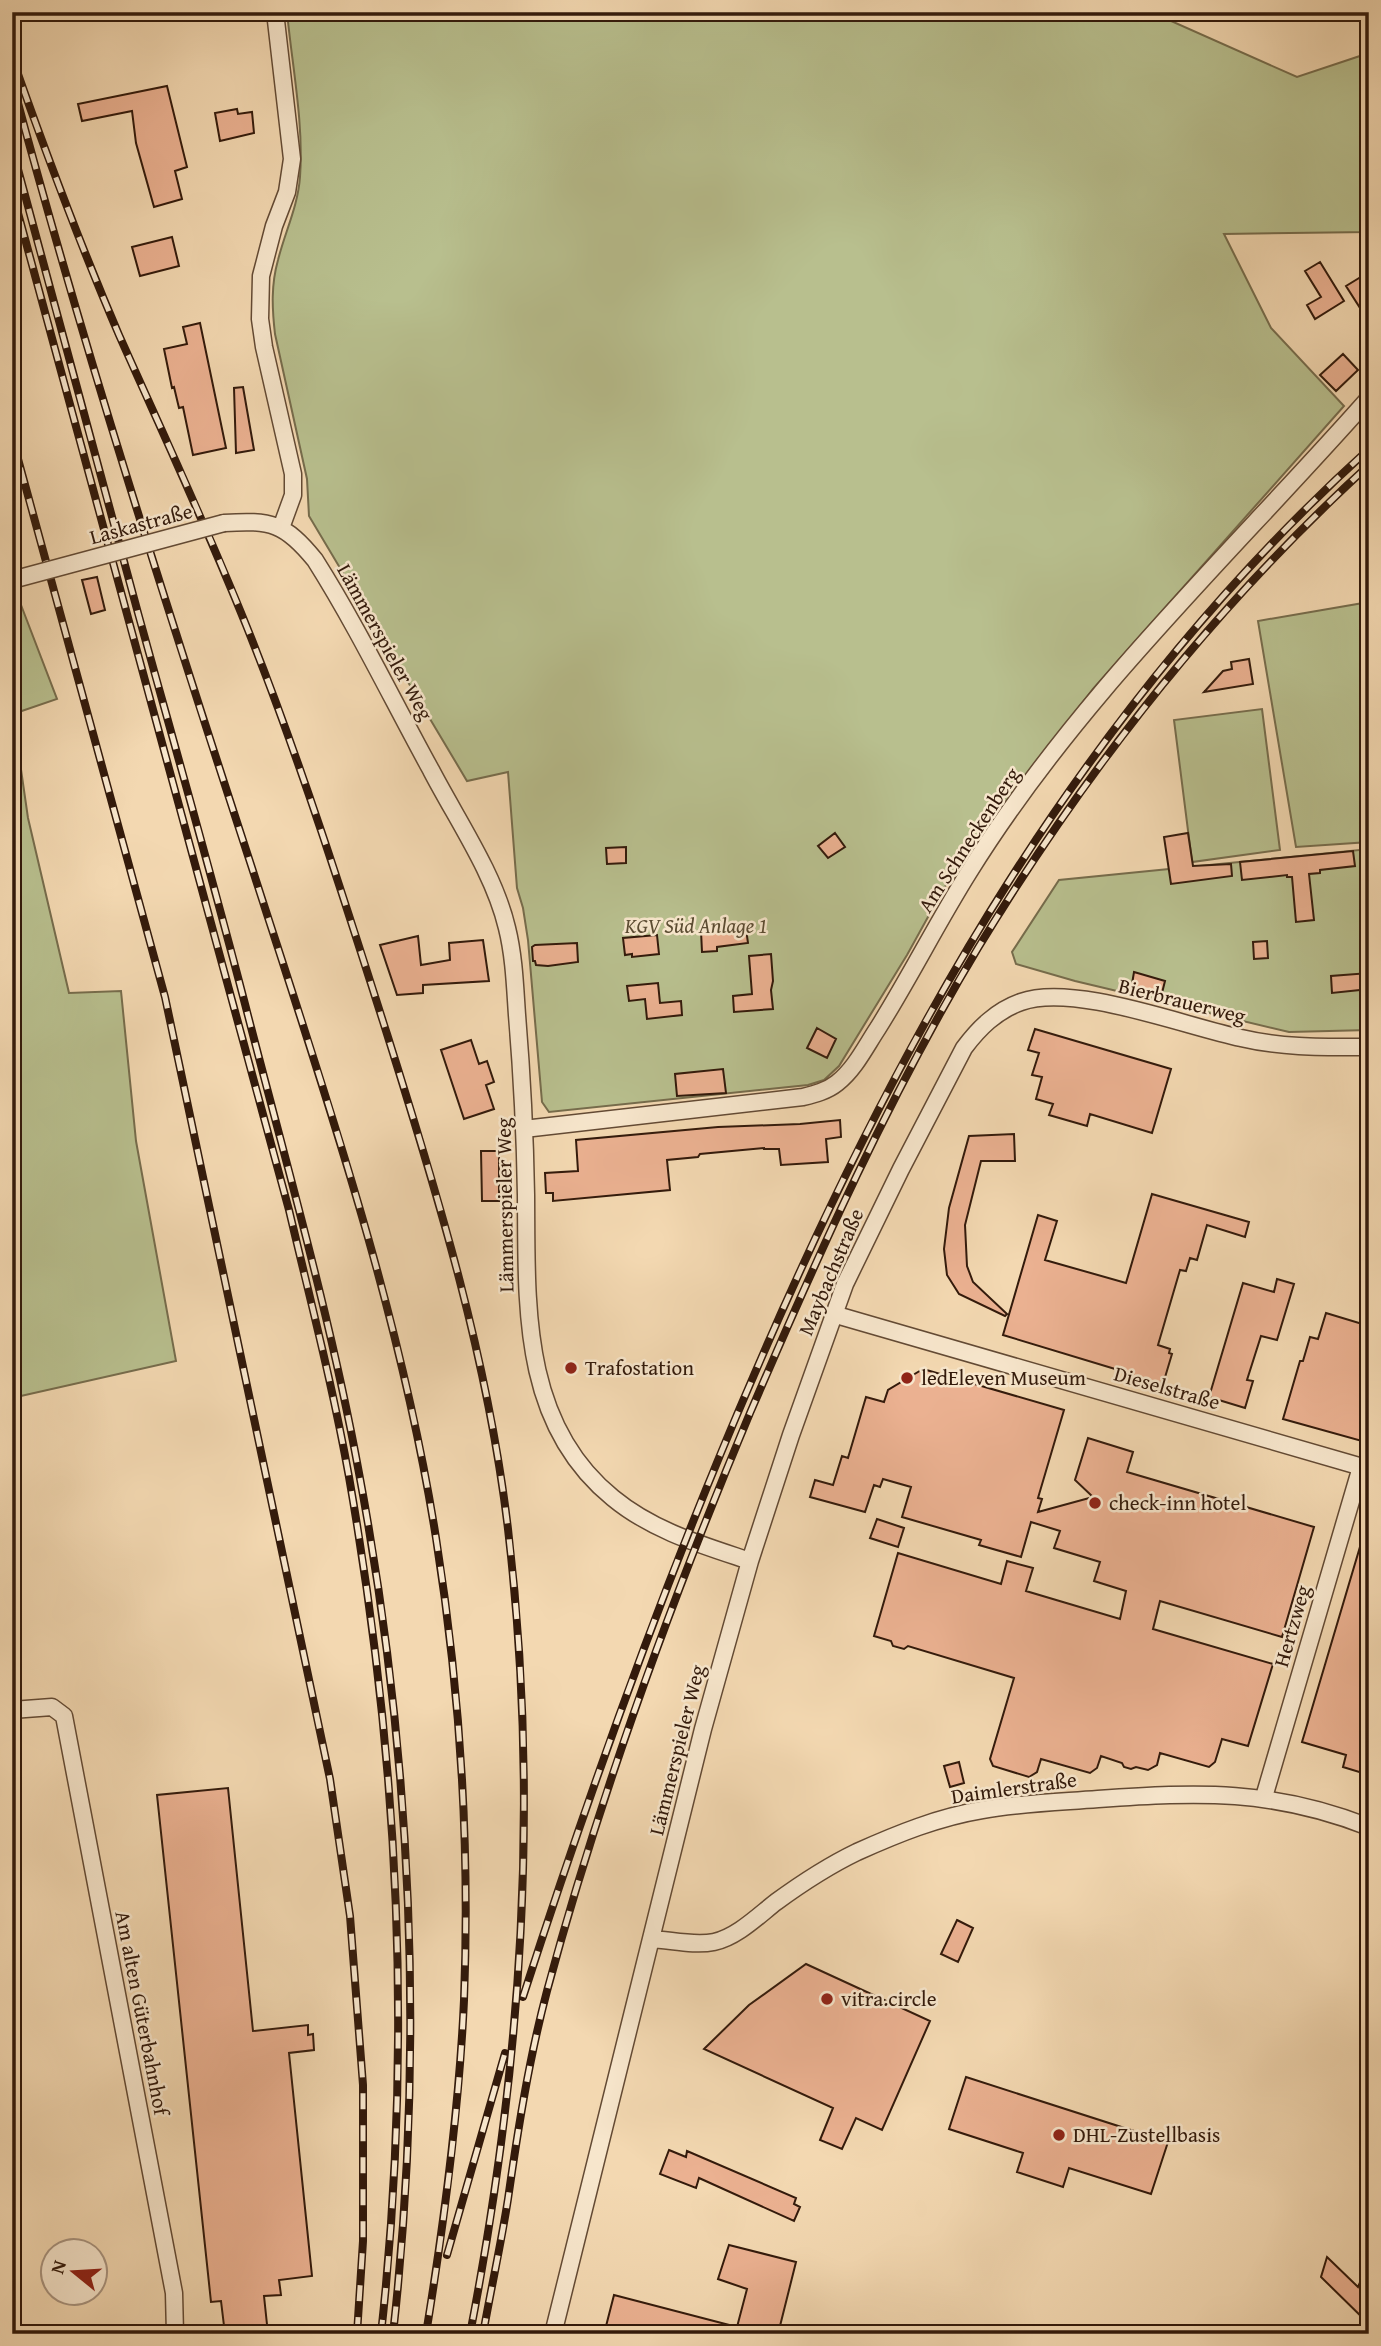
<svg xmlns="http://www.w3.org/2000/svg" width="1381" height="2346" viewBox="0 0 1381 2346" font-family="'Gentium Book Plus',serif">
	<style>
		.green { fill: #b8bf8e; stroke: #766c4c; stroke-width: 2 }
		.building { fill: #ebb191; stroke: #331a0b; stroke-width: 2 }
		.lines { fill: none; stroke-linecap: round; stroke-linejoin: round }
		.street-casing { stroke: #634a34; stroke-width: 19 }
		.street { stroke: #f7e6cc; stroke-width: 16 }
		.rail-casing { stroke: #331a0b; stroke-width: 8 }
		.rail { stroke: #f7e6cc; stroke-width: 5; stroke-dasharray: 16; stroke-linecap: butt }
		.street-bridge-casing { stroke: #634a34; stroke-width: 19; stroke-linecap: butt }
		.street-bridge { stroke: #f7e6cc; stroke-width: 16 }
		.poi-dot { fill: #8f2418; stroke: #f7e6cc; stroke-width: 2.5 }
		.labels { text-anchor: middle; stroke-width: 5; stroke-linejoin: round; paint-order: stroke }
		.street-label { font-size: 21px; fill: #331a0b; stroke: #f7e6cc }
		.park-label { font-size: 21px; font-style: italic; fill: #5b4c32; stroke: #f7e6cc }
		.poi-label { font-size: 21px; fill: #331a0b; stroke: #f7e6cc; text-anchor: start }
	</style>
	<rect width="100%" height="100%" fill="#f3d8b1"/>
	<filter id="stains"><feTurbulence type="fractalNoise" baseFrequency=".00286" numOctaves="4"/><feColorMatrix values="0 0 0 0 .2 0 0 0 0 .09 0 0 0 0 .02 0 0 0 .5 -.17"/></filter>
	<radialGradient id="worn" r=".72"><stop offset=".6" stop-color="#630" stop-opacity="0"/><stop offset="1" stop-color="#630" stop-opacity=".3"/></radialGradient>
	<path class="green" d="M 287,12 L 1151,12 L 1297,77 L 1369,53 L 1369,232 L 1224,234 L 1271,328 L 1344,406 L 1093,689 L 994,818 L 944,888 L 907,955 L 839,1066 L 824,1080 L 808,1085 L 549,1112 L 542,1102 L 528,940 L 523,908 L 517,888 L 508,772 L 467,781 L 309,516 L 307,479 L 275,334 C 272,308 271,285 278,260 C 285,232 298,206 300,177 C 304,124 292,65 287,12 Z
		M 1369,602 L 1369,842 L 1296,847 L 1258,621 Z
		M 21,605 L 57,699 L 13,714 L 28,818 L 69,993 L 121,991 L 136,1141 L 176,1361 L 12,1398 L 12,608 Z
		M 1262,709 L 1280,850 L 1192,862 L 1174,720 Z
		M 1369,849 L 1369,1030 L 1289,1032 L 1075,981 L 1016,964 L 1012,952 L 1059,880 Z"/>
	<path class="building" d="M 167,86 L 187,167 L 175,171 L 182,199 L 154,207 L 136,143 L 132,111 L 82,121 L 78,104 Z
		M 237,109 L 238,114 L 252,112 L 254,133 L 220,141 L 215,113 Z
		M 172,237 L 179,266 L 140,276 L 132,247 Z
		M 1320,262 L 1344,301 L 1315,319 L 1307,305 L 1321,297 L 1305,271 Z
		M 1369,272 L 1369,322 L 1346,286 Z
		M 200,323 L 226,448 L 193,455 L 183,407 L 179,408 L 174,387 L 172,388 L 164,349 L 187,344 L 183,327 Z
		M 1343,354 L 1358,370 L 1336,391 L 1320,375 Z
		M 243,387 L 254,450 L 236,453 L 234,388 Z
		M 97,577 L 105,610 L 91,614 L 82,580 Z
		M 1249,659 L 1253,684 L 1204,692 L 1223,671 L 1232,669 L 1231,662 Z
		M 835,833 L 845,847 L 828,858 L 818,846 Z
		M 1188,833 L 1193,866 L 1231,864 L 1232,876 L 1171,884 L 1164,837 Z
		M 626,847 L 626,863 L 607,864 L 606,848 Z
		M 1353,851 L 1355,866 L 1320,870 L 1320,873 L 1309,874 L 1314,920 L 1296,922 L 1292,877 L 1287,877 L 1287,875 L 1242,880 L 1240,862 Z
		M 734,927 L 735,930 L 746,929 L 748,943 L 717,947 L 717,951 L 702,952 L 701,931 Z
		M 657,935 L 659,954 L 632,957 L 632,954 L 625,955 L 623,938 Z
		M 418,936 L 421,965 L 450,960 L 449,943 L 483,940 L 489,981 L 423,985 L 423,993 L 397,995 L 380,945 Z
		M 1267,941 L 1268,958 L 1254,959 L 1253,942 Z
		M 577,943 L 578,962 L 548,966 L 536,965 L 535,961 L 533,961 L 532,947 L 535,945 Z
		M 771,954 L 773,981 L 771,990 L 773,1009 L 734,1012 L 733,996 L 752,994 L 749,956 Z
		M 1134,972 L 1165,981 L 1161,997 L 1131,990 Z
		M 1369,973 L 1369,989 L 1332,993 L 1331,976 Z
		M 658,983 L 660,1003 L 681,1001 L 682,1015 L 647,1019 L 645,999 L 629,1001 L 627,986 Z
		M 817,1028 L 836,1039 L 827,1058 L 807,1048 Z
		M 1035,1029 L 1171,1069 L 1152,1133 L 1090,1114 L 1087,1126 L 1049,1115 L 1053,1104 L 1036,1099 L 1042,1077 L 1032,1075 L 1039,1053 L 1028,1050 Z
		M 471,1040 L 479,1064 L 487,1061 L 494,1082 L 486,1085 L 494,1109 L 464,1119 L 441,1050 Z
		M 723,1069 L 726,1093 L 677,1096 L 675,1074 Z
		M 840,1120 L 841,1137 L 826,1139 L 828,1162 L 781,1165 L 779,1149 L 764,1149 L 764,1148 L 700,1154 L 698,1157 L 667,1160 L 670,1190 L 553,1201 L 553,1193 L 546,1193 L 545,1173 L 578,1171 L 576,1140 L 718,1127 L 800,1124 Z
		M 1014,1134 L 1015,1161 L 981,1161 L 965,1225 L 967,1266 L 973,1282 L 1007,1314 L 1005,1316 L 959,1294 L 947,1275 L 944,1249 L 949,1208 L 969,1136 Z
		M 481,1151 L 499,1151 L 499,1201 L 482,1201 Z
		M 1152,1194 L 1249,1222 L 1245,1237 L 1207,1225 L 1197,1260 L 1190,1258 L 1186,1271 L 1180,1270 L 1158,1345 L 1170,1349 L 1169,1353 L 1172,1354 L 1163,1384 L 1158,1382 L 1156,1387 L 1124,1377 L 1125,1372 L 1003,1335 L 1038,1215 L 1057,1221 L 1045,1260 L 1126,1283 Z
		M 1277,1279 L 1294,1284 L 1277,1340 L 1261,1336 L 1247,1380 L 1253,1381 L 1245,1408 L 1209,1397 L 1243,1283 L 1274,1292 Z
		M 1326,1313 L 1369,1326 L 1369,1443 L 1283,1419 L 1300,1361 L 1303,1361 L 1310,1337 L 1318,1339 Z
		M 923,1369 L 1064,1410 L 1038,1498 L 1042,1499 L 1038,1512 L 1093,1497 L 1075,1480 L 1088,1438 L 1133,1452 L 1127,1472 L 1314,1527 L 1282,1637 L 1160,1601 L 1153,1629 L 1273,1664 L 1248,1746 L 1222,1739 L 1215,1762 L 1209,1767 L 1160,1753 L 1157,1765 L 1148,1770 L 1136,1767 L 1131,1769 L 1124,1767 L 1122,1763 L 1101,1756 L 1097,1768 L 1090,1773 L 1041,1759 L 1037,1772 L 1029,1777 L 993,1766 L 990,1759 L 1014,1678 L 908,1646 L 904,1649 L 893,1646 L 891,1641 L 874,1636 L 898,1553 L 1001,1584 L 1007,1561 L 1033,1568 L 1026,1591 L 1120,1619 L 1126,1591 L 1094,1581 L 1100,1562 L 1054,1548 L 1060,1531 L 1031,1522 L 1021,1557 L 979,1545 L 981,1540 L 902,1517 L 911,1487 L 883,1479 L 880,1487 L 874,1485 L 865,1512 L 810,1497 L 815,1480 L 833,1485 L 842,1456 L 848,1458 L 866,1397 L 884,1402 L 888,1390 Z
		M 877,1519 L 904,1528 L 898,1547 L 870,1538 Z
		M 1365,1530 L 1369,1531 L 1369,1775 L 1343,1767 L 1346,1755 L 1302,1742 Z
		M 959,1762 L 964,1783 L 950,1787 L 944,1766 Z
		M 228,1788 L 253,2031 L 308,2025 L 308,2035 L 313,2034 L 314,2050 L 289,2053 L 312,2276 L 279,2280 L 281,2295 L 264,2296 L 268,2334 L 225,2334 L 221,2301 L 211,2302 L 157,1795 Z
		M 957,1920 L 973,1928 L 958,1962 L 941,1954 Z
		M 806,1964 L 930,2021 L 882,2130 L 856,2118 L 842,2149 L 820,2140 L 833,2108 L 704,2049 L 749,2005 Z
		M 966,2077 L 1168,2142 L 1151,2194 L 1069,2168 L 1063,2187 L 1017,2172 L 1023,2153 L 949,2129 Z
		M 669,2150 L 686,2157 L 687,2151 L 796,2198 L 794,2204 L 800,2207 L 794,2221 L 699,2178 L 696,2188 L 660,2174 Z
		M 729,2245 L 796,2262 L 778,2334 L 604,2334 L 614,2295 L 737,2327 L 747,2289 L 718,2279 Z
		M 1327,2257 L 1358,2287 L 1369,2262 L 1369,2324 L 1321,2277 Z"/>
	<g class="lines">
		<g class="street-casing">
			<path id="street" d="M 275,12 L 292,159 L 287,192 L 274,226 L 261,276 L 260,319 L 264,347 L 293,474 L 293,495 L 281,528
				M 224,523 C 271,520 285,523 315,560 C 358,628 393,701 431,770 C 457,820 494,873 507,928 C 514,956 515,986 517,1015 C 522,1075 525,1135 526,1195 C 527,1303 520,1423 613,1498 C 653,1531 702,1545 750,1561
				M 524,1129 L 803,1097 C 815,1094 827,1091 837,1083 C 855,1069 866,1046 878,1028 C 910,977 937,923 969,872 C 1079,695 1232,553 1369,398
				M 833,1314 L 1369,1469
				M 12,1710 L 52,1707 L 64,1716 L 174,2293 L 175,2334
				M 1264,1797 L 1361,1467
				M 651,1939 C 671,1940 694,1946 714,1942 C 737,1937 758,1916 776,1902 C 802,1883 828,1866 857,1852 C 897,1834 939,1817 982,1810 C 1021,1803 1059,1802 1098,1799 C 1199,1792 1273,1789 1369,1827
				M 553,2334 L 703,1729 L 750,1561 L 791,1435 L 845,1284 L 901,1169 L 964,1048 C 979,1028 996,1011 1021,1002 C 1074,983 1184,1026 1241,1038 C 1283,1048 1325,1047 1369,1047"/>
		</g>
		<use href="#street" class="street"/>
		<g class="rail-casing">
			<path id="rail" d="M 12,57 C 45,151 80,244 119,335 C 164,436 211,536 252,640 C 303,769 345,902 387,1034 C 438,1196 488,1359 508,1529 C 540,1802 522,2065 470,2334
				M 15,92 C 85,353 168,611 252,868 C 323,1088 400,1309 436,1538 C 460,1690 470,1846 464,2000 C 459,2112 444,2223 426,2334
				M 12,147 C 54,303 96,458 138,613 C 174,743 211,873 245,1004 C 285,1160 330,1314 359,1473 C 412,1756 425,2048 393,2334
				M 12,191 L 289,1210 C 310,1299 333,1387 349,1477 C 399,1763 413,2044 381,2334
				M 12,437 L 165,997 L 330,1779 L 350,1916 L 363,2085 L 363,2241 L 357,2334
				M 523,1997 C 591,1786 666,1578 754,1375 C 903,1028 1085,706 1369,449
				M 447,2255 L 505,2053
				M 483,2334 C 491,2289 501,2244 508,2199 C 518,2129 529,2059 547,1991 C 600,1794 671,1601 750,1413 C 818,1255 889,1096 978,948 C 1085,771 1216,605 1369,465"/>
		</g>
		<use href="#rail" class="rail"/>
		<g class="street-bridge-casing">
			<path id="street-bridge" d="M 12,580 L 224,523"/>
		</g>
		<use href="#street-bridge" class="street-bridge"/>
	</g>
	<g class="poi-dot">
		<circle cx="571" cy="1368" r="7"/>
		<circle cx="907" cy="1378" r="7"/>
		<circle cx="1095" cy="1503" r="7"/>
		<circle cx="827" cy="1999" r="7"/>
		<circle cx="1059" cy="2135" r="7"/>
	</g>
	<g class="labels">
		<g class="street-label">
			<text transform="translate(141 524) rotate(-15)" y="7">Laskastraße</text>
			<text transform="translate(385 642) rotate(61)" y="7">Lämmerspieler Weg</text>
			<text transform="translate(969 840) rotate(-57)" y="7">Am Schneckenberg</text>
			<text transform="translate(1182 1001) rotate(14)" y="7">Bierbrauerweg</text>
			<text transform="translate(505 1205) rotate(-91)" y="7">Lämmerspieler Weg</text>
			<text transform="translate(831 1272) rotate(-67)" y="7">Maybachstraße</text>
			<text transform="translate(1167 1388) rotate(16)" y="7">Dieselstraße</text>
			<text transform="translate(1292 1626) rotate(-74)" y="7">Hertzweg</text>
			<text transform="translate(677 1750) rotate(-76)" y="7">Lämmerspieler Weg</text>
			<text transform="translate(1014 1788) rotate(-8)" y="7">Daimlerstraße</text>
			<text transform="translate(142 2013) rotate(79)" y="7">Am alten Güterbahnhof</text>
		</g>
		<g class="park-label">
			<text x="696" y="933">KGV Süd Anlage 1</text>
		</g>
		<g class="poi-label">
			<text x="585" y="1375">Trafostation</text>
			<text x="921" y="1385">ledEleven Museum</text>
			<text x="1109" y="1510">check-inn hotel</text>
			<text x="841" y="2006">vitra.circle</text>
			<text x="1073" y="2142">DHL-Zustellbasis</text>
		</g>
	</g>
	<rect width="1381" height="2346" fill="none" stroke="#f3d8b1" stroke-width="42"/>
	<rect x="14" y="14" width="1353" height="2318" fill="none" stroke="#331a0b" stroke-width="3.5"/>
	<rect x="21" y="21" width="1339" height="2304" fill="none" stroke="#331a0b" stroke-width="2"/>
	<g transform="translate(74 2272) rotate(288)"><circle r="33" fill="#f7e6cc" stroke="#a9947f" stroke-width="2"/>
	<path d="M0-5L12 26L0 18L-12 26Z" fill="#8f2418"/>
	<text y="-10" font-size="19" font-weight="bold" text-anchor="middle" fill="#331a0b">N</text>
	</g>
	<rect width="100%" height="100%" filter="url(#stains)"/>
	<rect width="100%" height="100%" fill="url(#worn)"/>
</svg>
